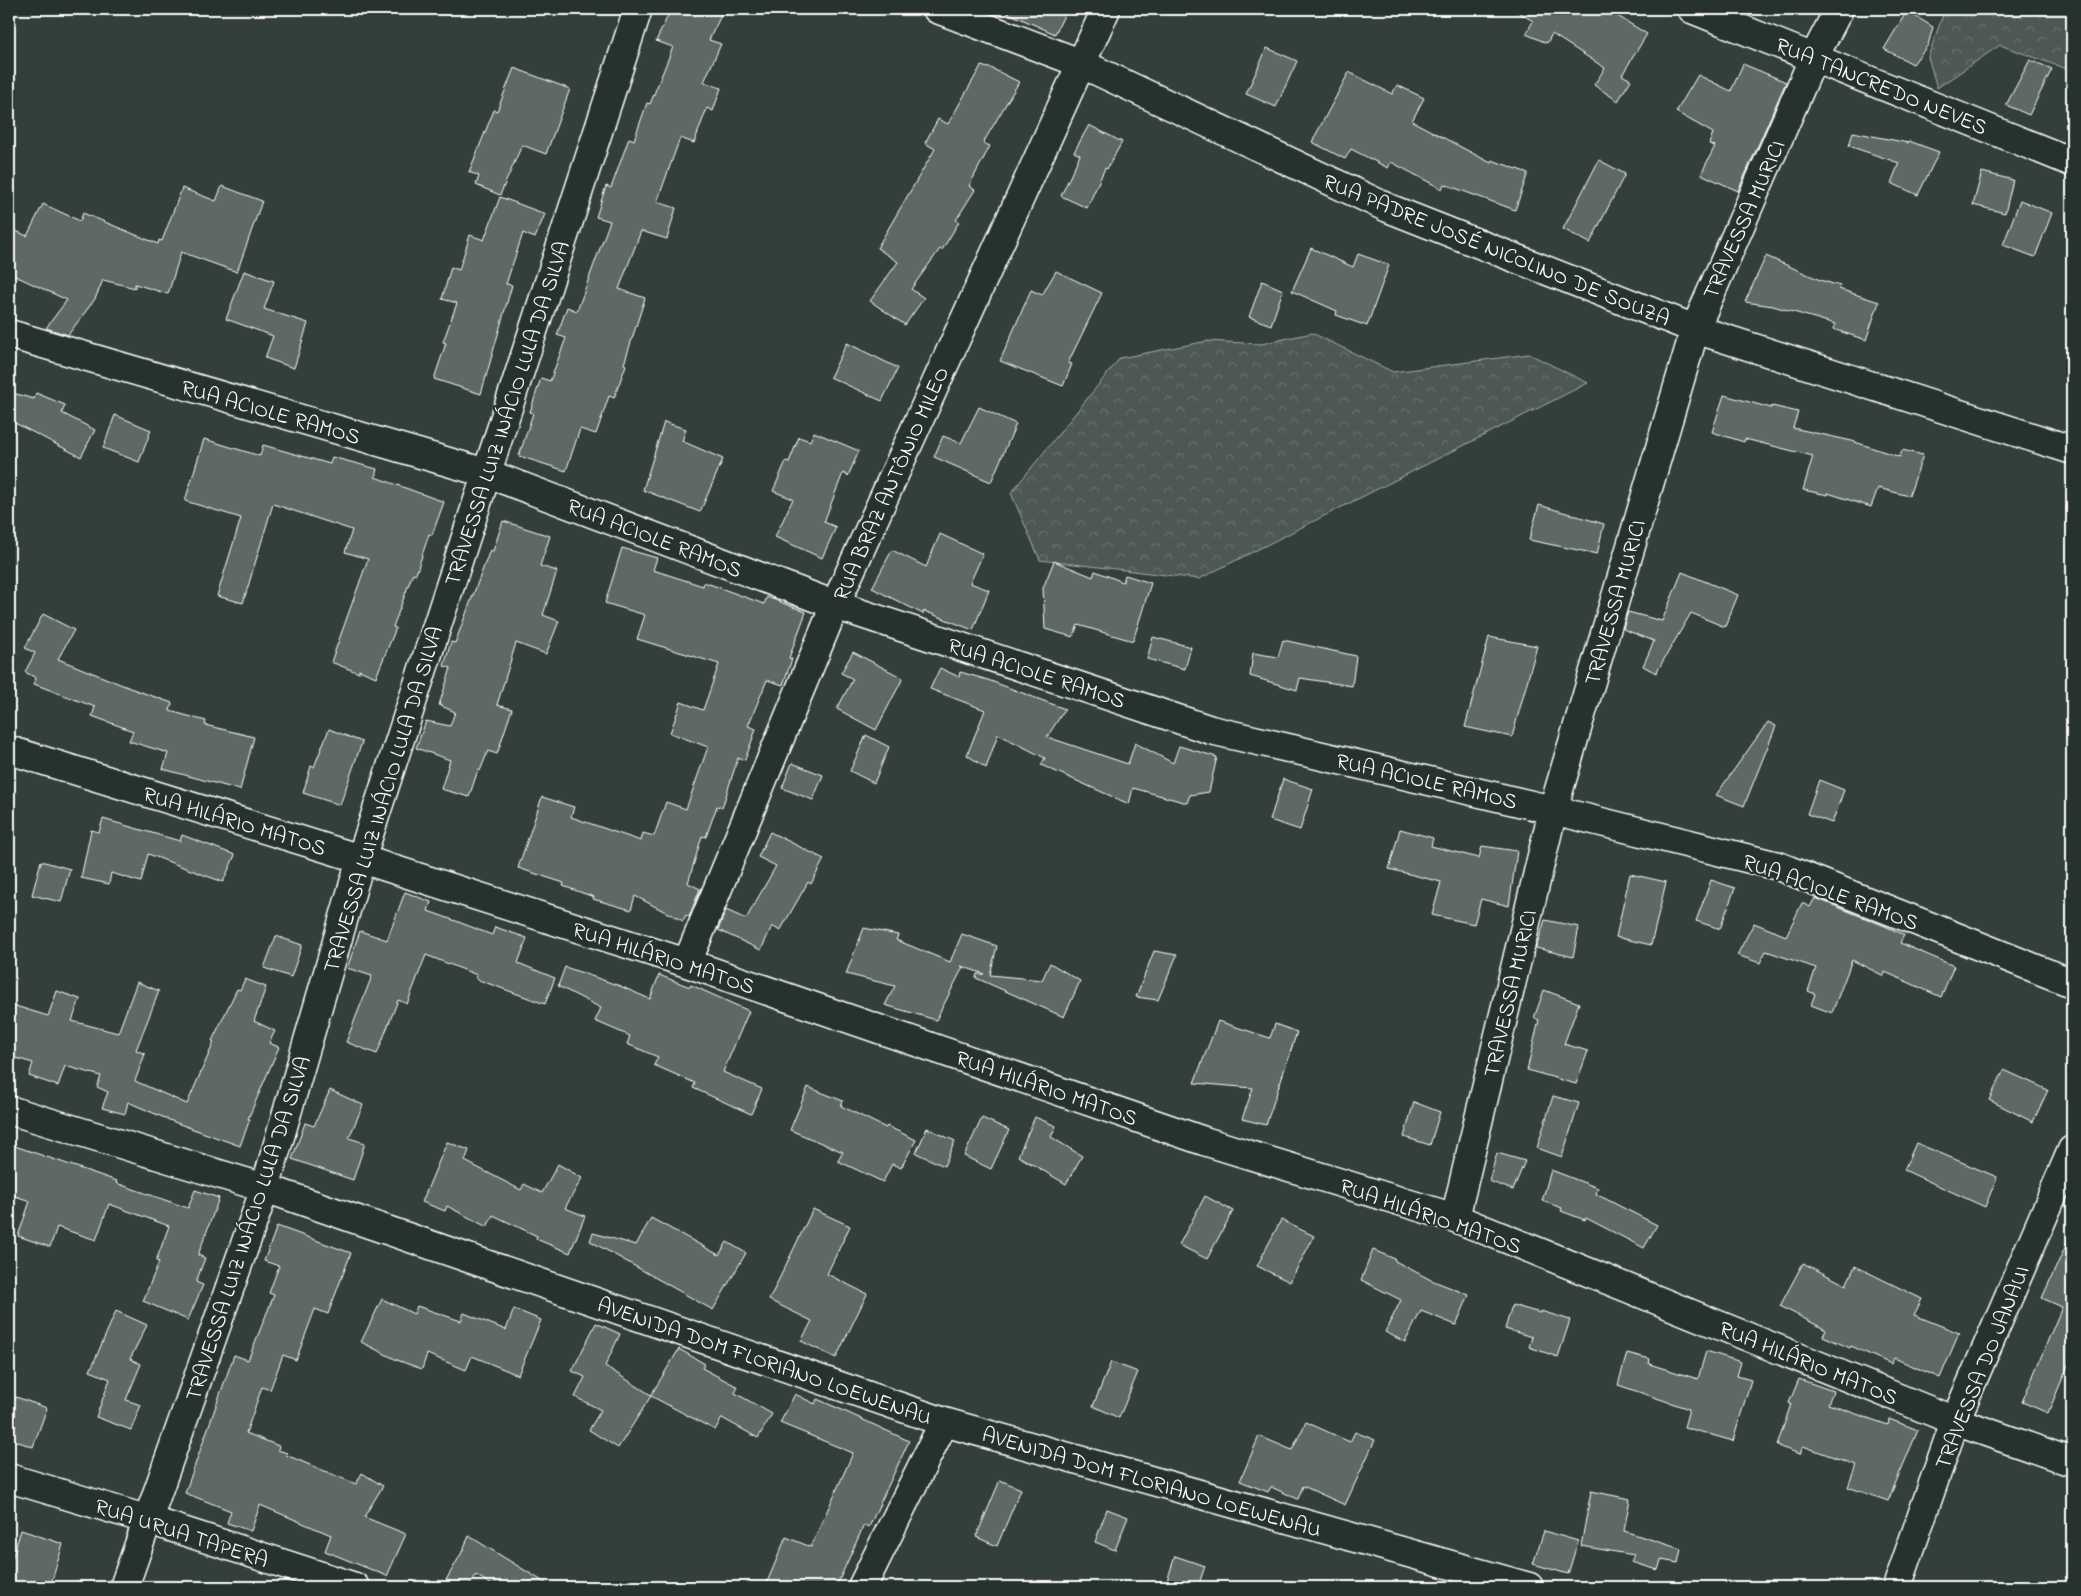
<svg xmlns="http://www.w3.org/2000/svg" width="2081" height="1596" viewBox="0 0 2081 1596" font-family="'Indie Flower',sans-serif">
	<style>
		.forest { fill: url(#forest-crowns); stroke: #a6aca9 }
		.building { fill: #5f6964; stroke: #fff }
		.lines { fill: none; stroke-linecap: round; stroke-linejoin: round }
		.street-casing { stroke: #fff; stroke-width: 31 }
		.secondary-casing { stroke: #fff; stroke-width: 31 }
		.street { stroke: #26332d; stroke-width: 28 }
		.secondary { stroke: #26332d; stroke-width: 28 }
		.labels { text-anchor: middle; stroke-width: 4.5; stroke-linejoin: round; paint-order: stroke }
		.street-label { font-size: 22px; fill: #fff; stroke: #26332d }
	</style>
	<defs>
		<pattern id="forest-crowns" width="20" height="18" patternUnits="userSpaceOnUse" patternTransform="scale(1.25)"><rect width="20" height="18" fill="#4d5853"/><path d="M2 6a3 3 0 1 1 6 0M12 15a3 3 0 1 1 6 0" fill="none" stroke="#68716d"/></pattern>
	</defs>
	<rect width="100%" height="100%" fill="#333f3a"/>
	<filter id="ink" filterUnits="userSpaceOnUse"><feTurbulence type="fractalNoise" baseFrequency=".02" numOctaves="2"/><feDisplacementMap in="SourceGraphic" scale="10" xChannelSelector="R" yChannelSelector="G"/><feConvolveMatrix kernelMatrix="1 2 1 2 8 2 1 2 1" color-interpolation-filters="sRGB"/></filter>
	<g filter="url(#ink)">
		<path class="forest" d="M 1945,9 L 2072,9 L 2072,71 L 2000,45 L 1937,88 L 1928,57 Z
			M 1312,333 L 1393,372 L 1529,354 L 1588,383 L 1199,579 L 1040,560 L 1011,493 L 1120,358 L 1208,341 L 1261,344 Z"/>
		<path class="building" d="M 671,9 L 724,9 L 709,40 L 721,44 L 704,82 L 721,88 L 713,111 L 707,108 L 694,143 L 680,138 L 657,202 L 676,208 L 667,239 L 641,231 L 619,289 L 645,298 L 624,364 L 626,365 L 614,398 L 609,396 L 596,434 L 580,429 L 566,471 L 519,456 L 533,413 L 530,412 L 541,378 L 550,381 L 566,338 L 557,335 L 567,307 L 577,311 L 610,221 L 596,217 L 606,186 L 611,188 L 629,138 L 634,140 L 647,103 L 650,104 L 673,47 L 656,41 Z
			M 999,9 L 1067,9 L 1055,34 Z
			M 1513,9 L 1606,9 L 1647,34 L 1622,75 L 1631,80 L 1618,101 L 1594,85 L 1605,68 L 1552,34 L 1547,43 L 1526,34 L 1533,21 Z
			M 1907,11 L 1933,27 L 1928,45 L 1913,64 L 1884,49 Z
			M 1267,48 L 1297,61 L 1276,107 L 1246,94 Z
			M 2030,60 L 2052,69 L 2029,115 L 2006,105 Z
			M 1743,64 L 1786,82 L 1738,191 L 1701,174 L 1715,146 L 1709,144 L 1713,133 L 1676,112 L 1698,75 L 1731,91 Z
			M 981,66 L 988,68 L 989,67 L 1019,82 L 983,143 L 990,146 L 969,186 L 975,190 L 956,220 L 959,222 L 942,250 L 940,249 L 911,289 L 924,298 L 905,325 L 870,301 L 898,262 L 877,248 L 935,149 L 925,143 L 938,119 L 948,124 Z
			M 514,68 L 570,89 L 546,154 L 522,145 L 500,195 L 476,185 L 479,176 L 469,172 L 494,110 L 497,111 Z
			M 1349,72 L 1392,94 L 1397,85 L 1424,98 L 1412,121 L 1491,163 L 1492,160 L 1528,173 L 1515,210 L 1444,184 L 1442,189 L 1391,162 L 1388,168 L 1351,149 L 1345,159 L 1312,142 Z
			M 1089,125 L 1122,142 L 1107,169 L 1105,168 L 1087,208 L 1061,196 L 1080,155 L 1074,152 Z
			M 1853,132 L 1908,143 L 1909,141 L 1939,152 L 1918,195 L 1891,183 L 1899,163 L 1849,146 Z
			M 1599,160 L 1625,174 L 1590,243 L 1563,229 Z
			M 1982,172 L 2013,180 L 2005,213 L 1973,205 Z
			M 222,186 L 262,201 L 237,272 L 181,252 L 168,294 L 135,284 L 135,288 L 103,280 L 95,299 L 68,335 L 46,328 L 67,300 L 9,273 L 9,228 L 27,236 L 43,204 L 80,221 L 83,213 L 158,244 L 159,240 L 162,241 L 182,188 L 216,201 Z
			M 500,197 L 545,214 L 535,238 L 523,233 L 506,284 L 512,285 L 481,394 L 434,379 L 446,343 L 443,342 L 457,303 L 442,299 L 451,267 L 459,270 L 470,235 L 484,240 Z
			M 2020,200 L 2052,213 L 2035,257 L 2003,245 Z
			M 1311,248 L 1353,267 L 1358,254 L 1389,265 L 1367,326 L 1336,315 L 1337,311 L 1292,291 Z
			M 1766,256 L 1820,280 L 1840,286 L 1839,289 L 1879,302 L 1866,340 L 1833,329 L 1835,324 L 1773,306 L 1745,302 Z
			M 244,271 L 274,281 L 264,309 L 308,323 L 294,368 L 265,358 L 273,336 L 226,319 Z
			M 1056,271 L 1102,293 L 1068,363 L 1072,364 L 1063,386 L 1000,361 L 1031,290 L 1042,295 Z
			M 1262,281 L 1283,290 L 1271,325 L 1249,317 Z
			M 847,343 L 898,368 L 882,401 L 830,377 Z
			M 9,392 L 34,399 L 36,393 L 65,405 L 62,413 L 95,430 L 81,457 L 9,420 Z
			M 1724,395 L 1771,408 L 1772,406 L 1798,412 L 1793,428 L 1852,441 L 1900,457 L 1902,450 L 1923,455 L 1909,496 L 1878,488 L 1871,507 L 1828,493 L 1828,495 L 1803,490 L 1813,456 L 1745,439 L 1744,442 L 1712,432 Z
			M 979,407 L 1016,424 L 991,482 L 934,457 L 943,436 L 961,443 Z
			M 115,415 L 151,430 L 139,462 L 103,448 Z
			M 664,422 L 686,429 L 682,441 L 723,459 L 700,512 L 643,490 Z
			M 814,432 L 859,451 L 848,476 L 843,473 L 824,522 L 836,527 L 822,558 L 775,537 L 793,499 L 773,491 L 786,461 L 789,462 L 799,437 L 810,441 Z
			M 204,439 L 260,456 L 263,445 L 330,464 L 332,457 L 377,469 L 375,477 L 444,502 L 432,535 L 429,534 L 416,574 L 413,573 L 393,627 L 396,628 L 376,677 L 359,670 L 359,673 L 331,662 L 368,559 L 345,552 L 352,530 L 273,504 L 243,603 L 217,596 L 241,518 L 185,501 Z
			M 1539,505 L 1604,524 L 1597,554 L 1529,540 Z
			M 503,521 L 550,536 L 540,566 L 557,571 L 543,615 L 559,621 L 546,654 L 516,643 L 497,705 L 512,709 L 497,754 L 488,751 L 480,771 L 478,770 L 469,797 L 441,789 L 450,760 L 416,748 L 426,721 L 450,726 L 455,712 L 439,705 L 451,668 L 444,666 L 451,642 L 455,643 L 490,550 L 493,551 Z
			M 940,534 L 983,554 L 970,583 L 989,590 L 973,630 L 924,611 L 923,614 L 872,588 L 892,550 L 926,567 Z
			M 622,548 L 657,558 L 653,570 L 703,586 L 704,582 L 764,604 L 767,597 L 806,612 L 789,658 L 792,659 L 783,685 L 767,680 L 748,726 L 756,729 L 745,760 L 738,758 L 722,808 L 717,806 L 706,837 L 702,836 L 688,883 L 700,889 L 689,917 L 686,915 L 683,921 L 635,896 L 631,910 L 593,899 L 594,897 L 563,886 L 564,883 L 518,868 L 542,797 L 574,807 L 571,817 L 641,841 L 643,833 L 654,836 L 666,802 L 686,809 L 708,747 L 670,733 L 681,702 L 703,710 L 719,664 L 637,639 L 645,615 L 605,603 Z
			M 1054,561 L 1093,577 L 1095,571 L 1123,582 L 1125,575 L 1151,583 L 1133,641 L 1078,625 L 1073,637 L 1045,629 L 1043,588 Z
			M 1682,572 L 1738,595 L 1725,627 L 1691,613 L 1656,673 L 1643,666 L 1654,641 L 1623,629 L 1628,612 L 1662,621 Z
			M 43,614 L 74,630 L 58,659 L 130,688 L 172,703 L 170,711 L 206,721 L 205,725 L 254,737 L 240,790 L 163,769 L 168,753 L 129,741 L 133,731 L 92,716 L 95,707 L 34,684 L 36,678 L 25,672 L 35,653 L 25,648 Z
			M 1153,637 L 1191,647 L 1185,669 L 1147,659 Z
			M 1489,637 L 1537,646 L 1512,737 L 1465,727 Z
			M 1283,640 L 1356,656 L 1352,686 L 1300,678 L 1297,690 L 1250,676 L 1253,653 L 1278,657 Z
			M 853,652 L 903,678 L 876,730 L 837,709 L 853,679 L 841,673 Z
			M 940,668 L 959,677 L 960,672 L 988,680 L 1065,709 L 1047,737 L 1128,764 L 1135,743 L 1173,763 L 1179,746 L 1217,757 L 1209,792 L 1190,795 L 1187,803 L 1133,788 L 1129,804 L 1041,765 L 1045,758 L 998,734 L 986,768 L 967,755 L 985,710 L 930,689 Z
			M 1768,722 L 1776,726 L 1744,806 L 1716,795 Z
			M 329,729 L 362,742 L 340,805 L 303,793 L 311,766 L 314,767 Z
			M 866,735 L 889,747 L 874,783 L 850,771 Z
			M 792,763 L 823,775 L 813,800 L 782,788 Z
			M 1283,779 L 1313,789 L 1300,830 L 1270,820 Z
			M 1819,780 L 1844,790 L 1832,823 L 1807,814 Z
			M 103,819 L 180,841 L 182,835 L 235,855 L 223,882 L 148,854 L 141,882 L 111,873 L 109,884 L 81,878 L 91,830 L 99,832 Z
			M 1400,829 L 1433,838 L 1431,846 L 1479,858 L 1482,846 L 1517,851 L 1509,906 L 1481,899 L 1474,924 L 1432,915 L 1441,882 L 1389,869 Z
			M 770,832 L 824,859 L 811,884 L 808,882 L 780,931 L 772,926 L 761,950 L 718,930 L 726,910 L 746,919 L 776,866 L 758,857 Z
			M 41,861 L 70,869 L 61,902 L 32,895 Z
			M 1630,874 L 1666,882 L 1651,945 L 1616,937 Z
			M 1711,880 L 1735,888 L 1720,929 L 1696,921 Z
			M 405,892 L 431,902 L 428,911 L 456,921 L 492,935 L 495,927 L 527,938 L 518,963 L 555,978 L 545,1004 L 476,979 L 477,975 L 426,955 L 407,1004 L 398,1000 L 377,1054 L 346,1042 L 372,976 L 347,968 L 360,931 L 387,940 Z
			M 1815,898 L 1885,926 L 1904,935 L 1900,943 L 1954,966 L 1941,997 L 1885,972 L 1884,976 L 1852,960 L 1832,1013 L 1811,1005 L 1815,994 L 1808,991 L 1816,968 L 1766,951 L 1760,963 L 1737,955 L 1754,923 L 1786,936 L 1802,903 L 1810,907 Z
			M 1545,920 L 1579,927 L 1573,957 L 1536,948 Z
			M 864,928 L 898,935 L 896,940 L 950,962 L 962,934 L 997,946 L 990,975 L 1042,980 L 1050,963 L 1080,981 L 1064,1017 L 976,978 L 977,974 L 984,974 L 961,966 L 963,967 L 936,1020 L 885,1005 L 895,986 L 846,974 Z
			M 276,936 L 302,945 L 291,977 L 264,968 Z
			M 1154,951 L 1177,955 L 1158,1000 L 1136,997 Z
			M 565,967 L 620,986 L 650,999 L 659,975 L 690,987 L 691,985 L 749,1011 L 723,1072 L 762,1089 L 751,1114 L 693,1088 L 695,1083 L 654,1065 L 658,1057 L 627,1044 L 630,1036 L 595,1021 L 601,1008 L 558,986 Z
			M 245,979 L 266,987 L 254,1021 L 275,1031 L 269,1043 L 279,1047 L 248,1119 L 250,1119 L 240,1146 L 174,1122 L 128,1102 L 125,1114 L 102,1108 L 108,1092 L 97,1087 L 101,1076 L 65,1066 L 58,1086 L 29,1076 L 33,1063 L 9,1056 L 9,1004 L 48,1016 L 57,991 L 80,999 L 72,1021 L 118,1033 L 137,982 L 159,991 L 136,1050 L 145,1054 L 135,1081 L 187,1104 L 214,1042 L 212,1041 L 237,989 L 240,990 Z
			M 1544,990 L 1579,1003 L 1564,1044 L 1588,1051 L 1576,1084 L 1527,1070 L 1539,1020 L 1534,1018 Z
			M 1218,1021 L 1270,1038 L 1275,1024 L 1297,1032 L 1266,1125 L 1242,1119 L 1253,1088 L 1194,1083 Z
			M 2004,1070 L 2048,1090 L 2033,1122 L 1989,1100 Z
			M 808,1087 L 843,1101 L 841,1106 L 886,1128 L 887,1126 L 916,1140 L 901,1168 L 892,1164 L 883,1182 L 838,1161 L 843,1152 L 790,1130 Z
			M 330,1090 L 363,1105 L 349,1138 L 365,1143 L 353,1180 L 292,1159 L 305,1123 L 314,1126 Z
			M 1553,1096 L 1579,1103 L 1562,1157 L 1537,1148 Z
			M 1414,1102 L 1440,1112 L 1430,1145 L 1404,1137 Z
			M 1035,1117 L 1056,1126 L 1051,1137 L 1082,1156 L 1066,1184 L 1018,1156 Z
			M 982,1118 L 1009,1130 L 991,1169 L 964,1156 Z
			M 927,1128 L 955,1141 L 944,1166 L 916,1153 Z
			M 447,1142 L 469,1150 L 465,1161 L 521,1190 L 524,1184 L 542,1193 L 558,1164 L 582,1178 L 565,1208 L 585,1216 L 570,1253 L 536,1239 L 537,1236 L 493,1215 L 487,1227 L 447,1206 L 445,1211 L 422,1202 Z
			M 1916,1143 L 1997,1177 L 1985,1207 L 1904,1170 Z
			M 9,1144 L 117,1181 L 116,1183 L 188,1208 L 195,1190 L 219,1198 L 198,1255 L 205,1258 L 196,1282 L 203,1285 L 188,1320 L 143,1301 L 159,1262 L 156,1261 L 169,1226 L 109,1204 L 96,1240 L 57,1227 L 50,1247 L 18,1236 L 30,1201 L 9,1194 Z
			M 1497,1153 L 1525,1161 L 1513,1190 L 1489,1181 Z
			M 1551,1170 L 1598,1188 L 1596,1194 L 1657,1225 L 1644,1248 L 1586,1218 L 1585,1220 L 1561,1211 L 1562,1208 L 1542,1201 Z
			M 1205,1196 L 1233,1211 L 1207,1259 L 1179,1245 Z
			M 813,1209 L 850,1226 L 827,1274 L 867,1294 L 836,1358 L 801,1341 L 812,1321 L 769,1300 Z
			M 651,1218 L 719,1255 L 727,1242 L 746,1253 L 713,1310 L 590,1241 L 593,1233 L 636,1245 Z
			M 1281,1220 L 1314,1236 L 1290,1282 L 1257,1266 Z
			M 277,1226 L 351,1253 L 328,1314 L 315,1309 L 296,1360 L 283,1355 L 270,1390 L 262,1387 L 246,1433 L 279,1446 L 278,1450 L 287,1453 L 286,1455 L 356,1484 L 362,1473 L 383,1486 L 364,1517 L 406,1534 L 387,1576 L 325,1551 L 331,1535 L 260,1505 L 251,1531 L 227,1523 L 231,1511 L 185,1493 L 234,1355 L 248,1360 L 274,1295 L 269,1293 L 279,1266 L 264,1261 Z
			M 2072,1232 L 2072,1356 L 2048,1413 L 2022,1402 L 2062,1307 L 2042,1298 Z
			M 1373,1250 L 1395,1259 L 1395,1261 L 1431,1280 L 1469,1295 L 1456,1325 L 1421,1311 L 1405,1342 L 1385,1332 L 1401,1300 L 1361,1280 Z
			M 1803,1263 L 1846,1285 L 1855,1266 L 1922,1299 L 1914,1315 L 1959,1333 L 1940,1378 L 1894,1358 L 1891,1364 L 1851,1346 L 1850,1348 L 1823,1336 L 1826,1330 L 1780,1306 Z
			M 382,1299 L 414,1314 L 417,1306 L 461,1321 L 464,1313 L 506,1330 L 514,1309 L 541,1320 L 518,1375 L 472,1356 L 466,1370 L 427,1354 L 422,1369 L 397,1360 L 361,1342 Z
			M 1512,1305 L 1540,1313 L 1541,1311 L 1570,1320 L 1558,1357 L 1529,1347 L 1532,1337 L 1505,1329 Z
			M 116,1311 L 147,1325 L 130,1359 L 141,1364 L 126,1400 L 141,1405 L 131,1430 L 96,1417 L 110,1379 L 90,1371 Z
			M 596,1323 L 620,1334 L 605,1366 L 651,1395 L 679,1349 L 705,1364 L 702,1368 L 738,1387 L 735,1393 L 772,1414 L 758,1438 L 722,1418 L 715,1430 L 651,1396 L 618,1448 L 589,1430 L 601,1410 L 575,1397 L 585,1377 L 572,1371 Z
			M 1706,1351 L 1741,1362 L 1737,1376 L 1751,1380 L 1733,1441 L 1684,1427 L 1689,1409 L 1618,1385 L 1627,1353 L 1650,1359 L 1649,1364 L 1698,1379 Z
			M 1111,1362 L 1138,1372 L 1119,1418 L 1093,1406 Z
			M 1799,1379 L 1833,1391 L 1828,1404 L 1888,1425 L 1889,1419 L 1918,1430 L 1888,1501 L 1848,1487 L 1856,1465 L 1803,1446 L 1800,1454 L 1777,1446 L 1791,1404 L 1789,1403 Z
			M 795,1394 L 815,1404 L 817,1399 L 842,1410 L 909,1441 L 869,1527 L 864,1525 L 836,1587 L 765,1587 L 786,1537 L 811,1547 L 853,1453 L 780,1423 Z
			M 16,1397 L 47,1408 L 33,1447 L 10,1439 L 16,1424 L 9,1421 L 9,1417 Z
			M 1306,1422 L 1350,1442 L 1355,1432 L 1375,1440 L 1345,1505 L 1303,1486 L 1298,1499 L 1271,1487 L 1268,1492 L 1240,1481 L 1259,1436 L 1292,1450 Z
			M 1000,1480 L 1021,1489 L 997,1546 L 976,1537 Z
			M 1591,1491 L 1630,1499 L 1624,1531 L 1681,1549 L 1678,1563 L 1661,1560 L 1658,1570 L 1631,1562 L 1634,1555 L 1581,1546 Z
			M 1107,1509 L 1128,1517 L 1115,1550 L 1095,1542 Z
			M 21,1530 L 63,1544 L 50,1587 L 30,1587 L 9,1581 L 9,1568 Z
			M 1544,1531 L 1578,1541 L 1568,1574 L 1533,1564 Z
			M 469,1536 L 552,1587 L 495,1587 L 476,1575 L 469,1587 L 459,1587 L 446,1580 L 461,1554 Z
			M 1175,1556 L 1205,1566 L 1198,1587 L 1165,1587 Z"/>
		<g class="lines">
			<g class="street-casing">
				<path id="street" d="M 937,9 L 1080,63 L 1388,208 L 1695,329 L 2072,450
					M 1692,9 L 2072,162
					M 486,473 L 835,605 L 1211,730 L 1553,810 L 1778,866 L 2072,983
					M 9,750 L 361,859 L 687,963 L 1204,1141 L 1455,1218 L 1955,1421 L 2072,1462
					M 687,963 L 835,605 L 1106,9
					M 9,1110 L 265,1188 L 944,1422 L 1529,1587
					M 1455,1218 L 1553,810 L 1695,329 L 1814,57 L 1839,9
					M 9,1478 L 149,1520 L 355,1587
					M 862,1587 L 944,1422
					M 1897,1587 L 1955,1421 L 2072,1150"/>
			</g>
			<g class="secondary-casing">
				<path id="secondary" d="M 9,334 L 486,473
					M 124,1587 L 265,1188 L 361,859 L 638,9"/>
			</g>
			<use href="#street" class="street"/>
			<use href="#secondary" class="secondary"/>
		</g>
	</g>
	<g class="labels">
		<g class="street-label">
			<text transform="translate(1882 85) rotate(22)" y="8">RUA TANCREDO NEVES</text>
			<text transform="translate(1743 219) rotate(-66)" y="8">TRAVESSA MURICI</text>
			<text transform="translate(1497 249) rotate(22)" y="8">RUA PADRE JOSÉ NICOLINO DE SOUZA</text>
			<text transform="translate(271 411) rotate(16)" y="8">RUA ACIOLE RAMOS</text>
			<text transform="translate(506 413) rotate(-72)" y="8">TRAVESSA LUIZ INÁCIO LULA DA SILVA</text>
			<text transform="translate(890 483) rotate(-66)" y="8">RUA BRAZ ANTÔNIO MILEO</text>
			<text transform="translate(655 537) rotate(21)" y="8">RUA ACIOLE RAMOS</text>
			<text transform="translate(1614 602) rotate(-74)" y="8">TRAVESSA MURICI</text>
			<text transform="translate(1037 672) rotate(18)" y="8">RUA ACIOLE RAMOS</text>
			<text transform="translate(1427 780) rotate(13)" y="8">RUA ACIOLE RAMOS</text>
			<text transform="translate(382 799) rotate(-73)" y="8">TRAVESSA LUIZ INÁCIO LULA DA SILVA</text>
			<text transform="translate(235 820) rotate(17)" y="8">RUA HILÁRIO MATOS</text>
			<text transform="translate(1831 891) rotate(20)" y="8">RUA ACIOLE RAMOS</text>
			<text transform="translate(664 957) rotate(18)" y="8">RUA HILÁRIO MATOS</text>
			<text transform="translate(1509 993) rotate(-77)" y="8">TRAVESSA MURICI</text>
			<text transform="translate(1047 1087) rotate(19)" y="8">RUA HILÁRIO MATOS</text>
			<text transform="translate(1431 1215) rotate(19)" y="8">RUA HILÁRIO MATOS</text>
			<text transform="translate(247 1228) rotate(-72)" y="8">TRAVESSA LUIZ INÁCIO LULA DA SILVA</text>
			<text transform="translate(765 1360) rotate(19)" y="8">AVENIDA DOM FLORIANO LOEWENAU</text>
			<text transform="translate(1809 1362) rotate(22)" y="8">RUA HILÁRIO MATOS</text>
			<text transform="translate(1981 1367) rotate(-68)" y="8">TRAVESSA DO JANAUI</text>
			<text transform="translate(1152 1481) rotate(16)" y="8">AVENIDA DOM FLORIANO LOEWENAU</text>
			<text transform="translate(182 1532) rotate(18)" y="8">RUA URUA TAPERA</text>
		</g>
	</g>
	<rect width="2081" height="1596" fill="none" stroke="#26332d" stroke-width="30"/>
	<rect x="15" y="15" width="2051" height="1566" fill="none" stroke="#fff" stroke-width="2" filter="url(#ink)"/>
</svg>
